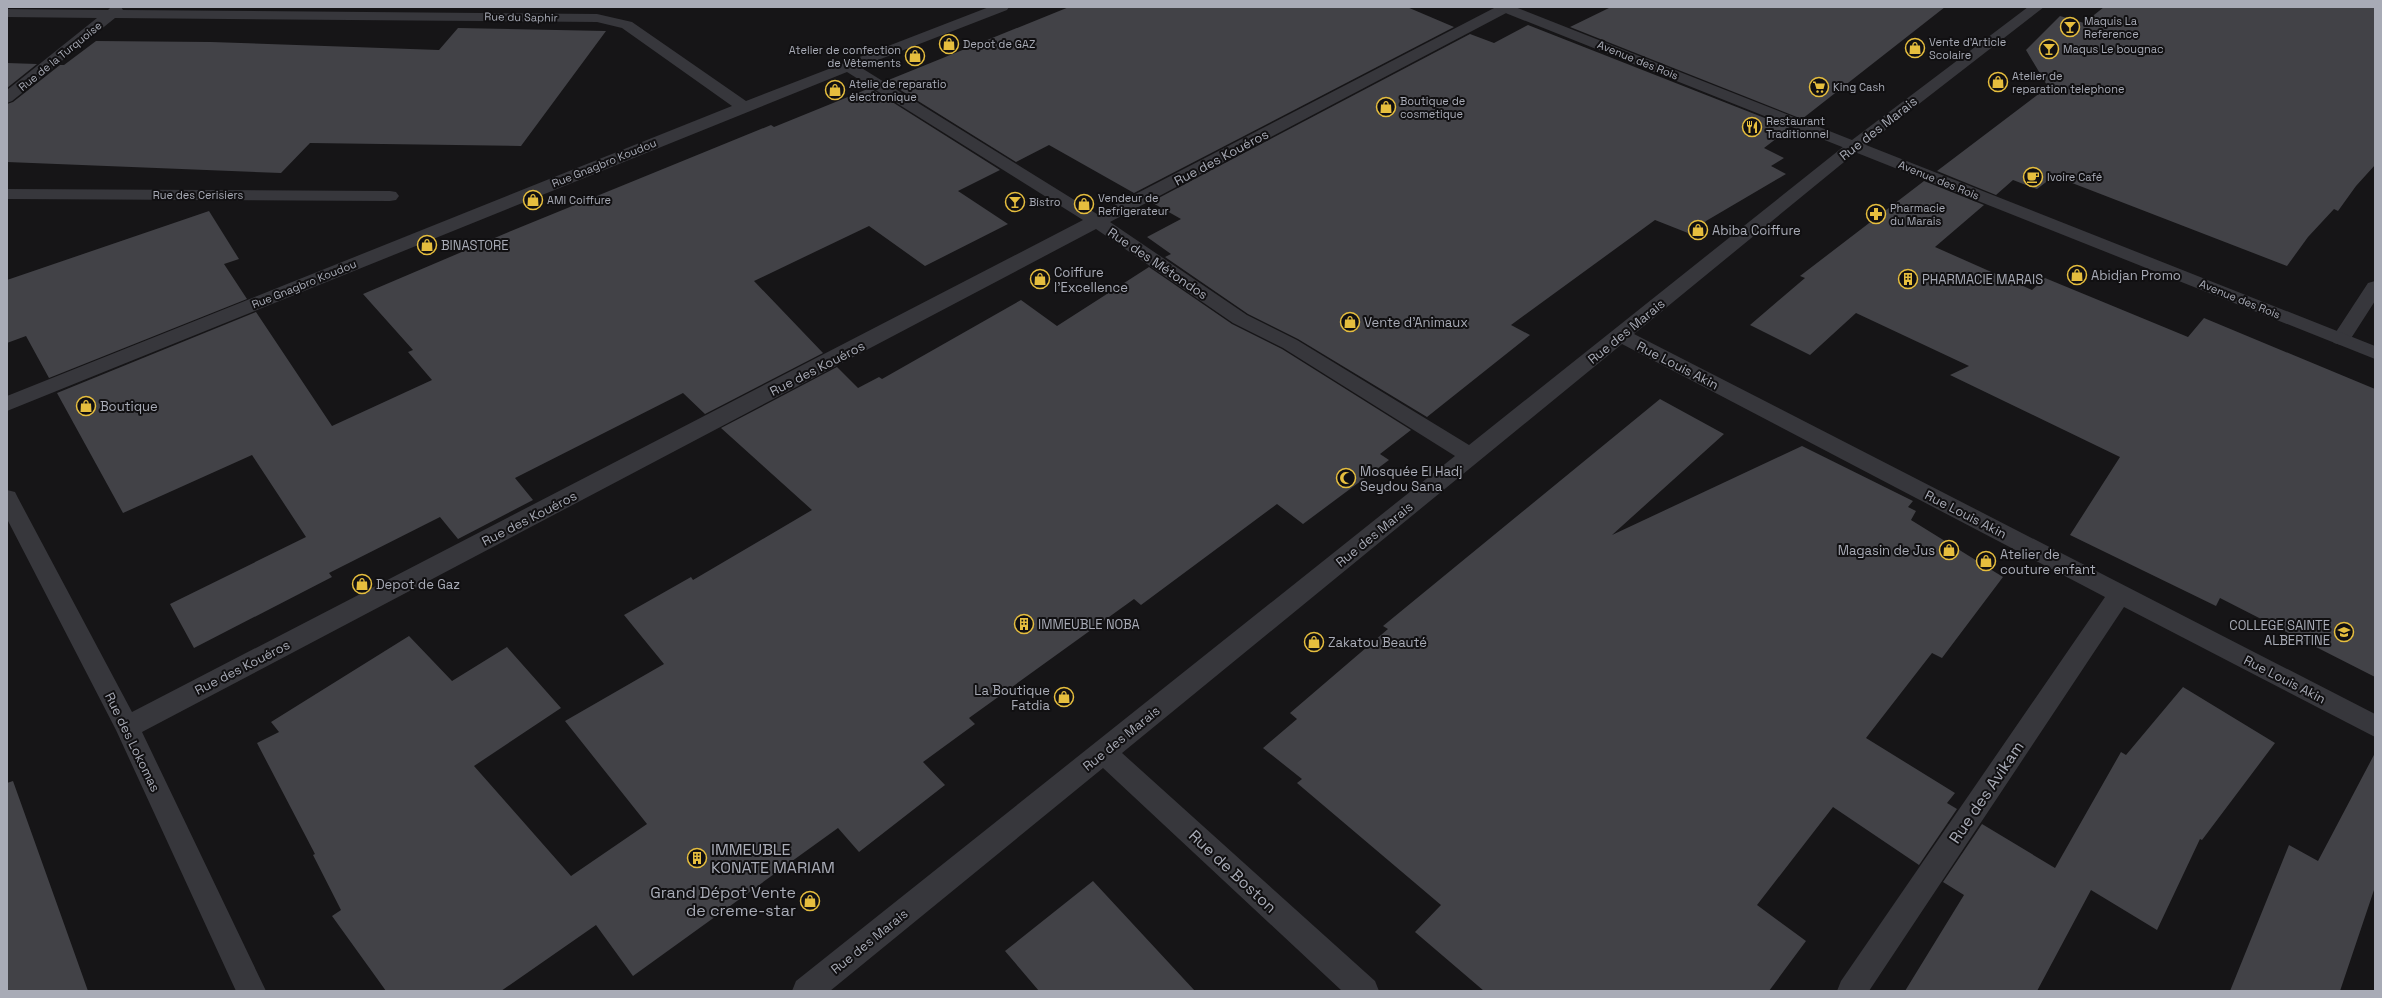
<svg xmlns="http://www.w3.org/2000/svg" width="2382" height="998" viewBox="0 0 2382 998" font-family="'Space Grotesk',sans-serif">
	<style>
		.building { fill: #424247 }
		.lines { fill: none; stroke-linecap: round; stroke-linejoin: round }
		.minor { fill: #37373c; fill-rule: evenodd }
		.tertiary { fill: #37373c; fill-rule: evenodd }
		.labels { text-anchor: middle; stroke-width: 4; stroke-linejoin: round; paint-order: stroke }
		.far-street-label { font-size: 11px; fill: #a8abb6; stroke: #111012 }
		.far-poi-label { font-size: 11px; fill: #a8abb6; stroke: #111012; text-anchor: start }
		.street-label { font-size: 13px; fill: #a8abb6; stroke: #111012 }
		.poi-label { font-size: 13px; fill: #a8abb6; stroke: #111012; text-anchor: start }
		.near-street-label { font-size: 16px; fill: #a8abb6; stroke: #111012 }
		.near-poi-label { font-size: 16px; fill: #a8abb6; stroke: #111012; text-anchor: start }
	</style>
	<rect width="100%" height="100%" fill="#161517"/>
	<path class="building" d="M 1069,7 L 1407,7 L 1454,27 L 1134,193 L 1049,145 L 1016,162 L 886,81 Z
		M 1611,7 L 1945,7 L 1802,119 L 1570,27 Z
		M 2104,7 L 2375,7 L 2375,165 L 2356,186 L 2338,211 L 2334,209 L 2308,237 L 2287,266 L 2054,176 L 2037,189 L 2013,180 L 1996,195 L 1937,171 L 2048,87 L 2026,50 L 2060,16 L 2084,23 Z
		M 1528,25 L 1790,128 L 1764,148 L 1784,158 L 1771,166 L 1786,174 L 1706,221 L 1693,235 L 1655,220 L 1511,325 L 1530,335 L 1427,417 L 1298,339 L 1248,314 L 1165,257 L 1171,254 L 1147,237 L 1181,219 L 1151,202 L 1470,34 L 1494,43 Z
		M 458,28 L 606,31 L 521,146 L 310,143 L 281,173 L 7,162 L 7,104 L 13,102 L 60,65 L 64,65 L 96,41 L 211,42 L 439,50 Z
		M 7,63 L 37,64 L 7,88 Z
		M 870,88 L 1000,170 L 958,191 L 1008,224 L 925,266 L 869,226 L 754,281 L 823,353 L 705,414 L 683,393 L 515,478 L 533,500 L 458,539 L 440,517 L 329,573 L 332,577 L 194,648 L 170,604 L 306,537 L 252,455 L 123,513 L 57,393 L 256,312 L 332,426 L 432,380 L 408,352 L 413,350 L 363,294 L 504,234 L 771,125 L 774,127 Z
		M 1924,181 L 1984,205 L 1935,247 L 2032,290 L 2045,278 L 2188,337 L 2204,318 L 2375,389 L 2375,677 L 2220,598 L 2216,606 L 2070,535 L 2120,457 L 1950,375 L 1969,366 L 1856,313 L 1810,355 L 1750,325 L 1805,278 L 1800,276 Z
		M 209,211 L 239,259 L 224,264 L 247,299 L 49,378 L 26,336 L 7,343 L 7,280 Z
		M 1149,267 L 1232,324 L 1282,349 L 1411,430 L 1380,454 L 1389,460 L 1303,524 L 1277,504 L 1141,605 L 1134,599 L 969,718 L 975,724 L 923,762 L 945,785 L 859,852 L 838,828 L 633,976 L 596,925 L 501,991 L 386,991 L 332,916 L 341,910 L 313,855 L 315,854 L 257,743 L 279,732 L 271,722 L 409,636 L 452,681 L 507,647 L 561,708 L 474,766 L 571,876 L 647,824 L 565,721 L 664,664 L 624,615 L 691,577 L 693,580 L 812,510 L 721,428 L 837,367 L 858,388 L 879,377 L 882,379 L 1021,300 L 1057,326 Z
		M 1660,399 L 1724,434 L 1612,535 L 1802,446 L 1913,501 L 1908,507 L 1916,511 L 1911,520 L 2003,577 L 1942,658 L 1932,653 L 1866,738 L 1955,793 L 1947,803 L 1957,809 L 1919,865 L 1833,807 L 1757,905 L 1806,941 L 1769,991 L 1484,991 L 1415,932 L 1441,905 L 1297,783 L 1302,779 L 1263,748 L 1297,719 L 1290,713 L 1388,629 L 1383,626 Z
		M 2183,687 L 2275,743 L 2202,840 L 2200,839 L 2157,930 L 2091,890 L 2037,991 L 1905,991 L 1964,895 L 1943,882 L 1982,824 L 2055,868 L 2121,752 L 2126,755 Z
		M 2375,753 L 2375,887 L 2340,991 L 2230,991 L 2289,845 L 2318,861 Z
		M 13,781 L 88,991 L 7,991 L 7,783 Z
		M 1093,881 L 1195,991 L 1039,991 L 1005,951 Z"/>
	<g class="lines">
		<path class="minor" d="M 111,7 L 121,7 L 123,10 L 597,14 L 632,22 L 746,101 L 989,7 L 1009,7 L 1007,10 L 860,67 L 1097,214 L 1496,7 L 1511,7 L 1510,11 L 1110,222 L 1247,315 L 1297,340 L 1469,445 L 1848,143 L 1860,143 L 1862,146 L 1860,149 L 1634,334 L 2375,714 L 2375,737 L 2124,607 L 1869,991 L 1837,991 L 1841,981 L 2105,597 L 1622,344 L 1122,753 L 1375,981 L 1379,991 L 1342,991 L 1103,768 L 830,991 L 792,991 L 796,981 L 1455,456 L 1283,348 L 1233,323 L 1096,229 L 142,732 L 266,991 L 236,991 L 116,730 L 7,519 L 7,490 L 15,492 L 18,498 L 132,712 L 1083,220 L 847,72 L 7,411 L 7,396 L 732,106 L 622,28 L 597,22 L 115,18 L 12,101 L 7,103 L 7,90 L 97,18 L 7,17 L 7,9 L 108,10 Z
			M 7,189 L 390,191 L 396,192 L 399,196 L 396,200 L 390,201 L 7,199 Z
			M 2375,281 L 2375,301 L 2348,343 L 2341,345 L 2334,343 L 2331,339 L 2334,335 L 2368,283 Z"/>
		<path class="tertiary" d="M 1496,7 L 1515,7 L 1852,140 L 2028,7 L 2044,7 L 1866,145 L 2375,346 L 2375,359 L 1498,10 Z"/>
	</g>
	<defs>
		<g id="bar-ring" transform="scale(1)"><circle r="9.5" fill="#111012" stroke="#e6be3e" stroke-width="1.5"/><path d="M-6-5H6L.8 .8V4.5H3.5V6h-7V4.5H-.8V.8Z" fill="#e6be3e"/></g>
		<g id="shop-ring" transform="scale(1)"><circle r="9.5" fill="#111012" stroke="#e6be3e" stroke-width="1.5"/><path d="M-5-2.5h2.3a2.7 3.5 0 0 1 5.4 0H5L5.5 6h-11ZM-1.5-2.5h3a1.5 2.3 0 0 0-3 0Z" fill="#e6be3e"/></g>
		<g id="supermarket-ring" transform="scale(1)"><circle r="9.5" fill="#111012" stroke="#e6be3e" stroke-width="1.5"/><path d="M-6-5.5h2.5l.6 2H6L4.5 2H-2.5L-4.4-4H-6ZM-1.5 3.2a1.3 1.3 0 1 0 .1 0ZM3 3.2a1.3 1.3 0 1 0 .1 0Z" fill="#e6be3e"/></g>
		<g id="restaurant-ring" transform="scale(1)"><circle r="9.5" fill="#111012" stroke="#e6be3e" stroke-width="1.5"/><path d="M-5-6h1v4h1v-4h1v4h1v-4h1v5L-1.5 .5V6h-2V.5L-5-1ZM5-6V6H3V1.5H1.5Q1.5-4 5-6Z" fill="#e6be3e"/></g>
		<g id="cafe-ring" transform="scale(1)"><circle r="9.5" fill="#111012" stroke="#e6be3e" stroke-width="1.5"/><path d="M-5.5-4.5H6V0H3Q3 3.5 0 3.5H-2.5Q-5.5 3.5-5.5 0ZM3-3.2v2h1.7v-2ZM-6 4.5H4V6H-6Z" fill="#e6be3e"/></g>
		<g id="pharmacy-ring" transform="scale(1)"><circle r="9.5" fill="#111012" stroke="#e6be3e" stroke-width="1.5"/><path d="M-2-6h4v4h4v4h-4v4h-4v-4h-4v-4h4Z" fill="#e6be3e"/></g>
		<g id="building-ring" transform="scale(1)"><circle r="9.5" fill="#111012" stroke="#e6be3e" stroke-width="1.5"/><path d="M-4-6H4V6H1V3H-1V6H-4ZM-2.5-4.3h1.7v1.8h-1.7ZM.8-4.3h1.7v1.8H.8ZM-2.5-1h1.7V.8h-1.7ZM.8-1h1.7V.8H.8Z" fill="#e6be3e"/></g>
		<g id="mosque-ring" transform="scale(1)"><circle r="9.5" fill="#111012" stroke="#e6be3e" stroke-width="1.5"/><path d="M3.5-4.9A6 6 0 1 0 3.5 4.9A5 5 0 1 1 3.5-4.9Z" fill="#e6be3e"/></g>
		<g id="university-ring" transform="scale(1)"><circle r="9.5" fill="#111012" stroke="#e6be3e" stroke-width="1.5"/><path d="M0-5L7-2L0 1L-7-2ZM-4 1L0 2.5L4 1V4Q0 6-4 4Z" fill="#e6be3e"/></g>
	</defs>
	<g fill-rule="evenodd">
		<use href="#bar-ring" x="2070" y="27"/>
		<use href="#shop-ring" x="949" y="44"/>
		<use href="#shop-ring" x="1915" y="48"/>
		<use href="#bar-ring" x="2049" y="49"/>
		<use href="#shop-ring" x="915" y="56"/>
		<use href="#shop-ring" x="1998" y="82"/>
		<use href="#supermarket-ring" x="1819" y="87"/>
		<use href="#shop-ring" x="835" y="90"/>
		<use href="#shop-ring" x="1386" y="107"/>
		<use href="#restaurant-ring" x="1752" y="127"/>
		<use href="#cafe-ring" x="2033" y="177"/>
		<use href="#shop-ring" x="533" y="200"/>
		<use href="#bar-ring" x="1015" y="202"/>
		<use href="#shop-ring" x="1084" y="204"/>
		<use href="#pharmacy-ring" x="1876" y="214"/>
		<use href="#shop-ring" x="1698" y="230"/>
		<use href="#shop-ring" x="427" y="245"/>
		<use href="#shop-ring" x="2077" y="275"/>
		<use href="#shop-ring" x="1040" y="279"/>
		<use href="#building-ring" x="1908" y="279"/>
		<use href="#shop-ring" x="1350" y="322"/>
		<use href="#shop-ring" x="86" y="406"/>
		<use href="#mosque-ring" x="1346" y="478"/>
		<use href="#shop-ring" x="1949" y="550"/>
		<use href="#shop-ring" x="1986" y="561"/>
		<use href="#shop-ring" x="362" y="584"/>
		<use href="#building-ring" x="1024" y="624"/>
		<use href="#university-ring" x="2344" y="632"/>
		<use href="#shop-ring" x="1314" y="642"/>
		<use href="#shop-ring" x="1064" y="697"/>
		<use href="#building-ring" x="697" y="858"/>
		<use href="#shop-ring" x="810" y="901"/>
	</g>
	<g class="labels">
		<g class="far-street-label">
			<text transform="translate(521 17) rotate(1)" y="4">Rue du Saphir</text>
			<text transform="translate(60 56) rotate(-39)" y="4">Rue de la Turquoise</text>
			<text transform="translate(1638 60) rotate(22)" y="4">Avenue des Rois</text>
			<text transform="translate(604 163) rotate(-22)" y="4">Rue Gnagbro Koudou</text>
			<text transform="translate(1939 180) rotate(22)" y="4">Avenue des Rois</text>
			<text x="198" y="199">Rue des Cerisiers</text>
			<text transform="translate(304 284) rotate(-22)" y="4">Rue Gnagbro Koudou</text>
			<text transform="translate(2240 299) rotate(22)" y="4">Avenue des Rois</text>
		</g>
		<g class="far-poi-label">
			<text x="2084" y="25">Maquis La<tspan x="2084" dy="13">Reference</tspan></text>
			<text x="1929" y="46">Vente d'Article<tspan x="1929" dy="13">Scolaire</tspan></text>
			<text x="963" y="48">Depot de GAZ</text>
			<text x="2063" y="53">Maqus Le bougnac</text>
			<text x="901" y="54" text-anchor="end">Atelier de confection<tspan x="901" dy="13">de Vêtements</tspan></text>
			<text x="2012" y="80">Atelier de<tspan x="2012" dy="13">reparation telephone</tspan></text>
			<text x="849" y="88">Atelie de reparatio<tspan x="849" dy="13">électronique</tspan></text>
			<text x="1833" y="91">King Cash</text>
			<text x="1400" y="105">Boutique de<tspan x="1400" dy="13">cosmetique</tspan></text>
			<text x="1766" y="125">Restaurant<tspan x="1766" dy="13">Traditionnel</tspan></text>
			<text x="2047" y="181">Ivoire Café</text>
			<text x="1098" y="202">Vendeur de<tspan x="1098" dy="13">Refrigerateur</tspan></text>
			<text x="547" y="204">AMI Coiffure</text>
			<text x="1029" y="206">Bistro</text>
			<text x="1890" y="212">Pharmacie<tspan x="1890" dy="13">du Marais</tspan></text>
		</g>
		<g class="street-label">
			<text transform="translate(1878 128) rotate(-38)" y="5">Rue des Marais</text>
			<text transform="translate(1221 157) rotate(-28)" y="5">Rue des Kouéros</text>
			<text transform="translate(1158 263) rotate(34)" y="5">Rue des Métondos</text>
			<text transform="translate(1626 331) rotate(-39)" y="5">Rue des Marais</text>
			<text transform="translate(1678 365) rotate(27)" y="5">Rue Louis Akin</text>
			<text transform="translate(817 368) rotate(-27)" y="5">Rue des Kouéros</text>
			<text transform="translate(1966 514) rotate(27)" y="5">Rue Louis Akin</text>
			<text transform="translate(529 518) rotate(-27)" y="5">Rue des Kouéros</text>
			<text transform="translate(1374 534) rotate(-39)" y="5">Rue des Marais</text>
			<text transform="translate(242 667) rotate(-27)" y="5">Rue des Kouéros</text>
			<text transform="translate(2285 679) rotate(27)" y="5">Rue Louis Akin</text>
			<text transform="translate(1121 738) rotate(-39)" y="5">Rue des Marais</text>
			<text transform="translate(133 742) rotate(64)" y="5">Rue des Lokomas</text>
			<text transform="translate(869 941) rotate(-39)" y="5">Rue des Marais</text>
		</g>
		<g class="poi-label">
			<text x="1712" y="235">Abiba Coiffure</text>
			<text x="441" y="250">BINASTORE</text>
			<text x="1054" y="277">Coiffure<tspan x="1054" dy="15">l'Excellence</tspan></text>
			<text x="2091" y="280">Abidjan Promo</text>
			<text x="1922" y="284">PHARMACIE MARAIS</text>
			<text x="1364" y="327">Vente d'Animaux</text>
			<text x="100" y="411">Boutique</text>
			<text x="1360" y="476">Mosquée El Hadj<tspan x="1360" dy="15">Seydou Sana</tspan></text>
			<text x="1935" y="555" text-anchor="end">Magasin de Jus</text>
			<text x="2000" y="559">Atelier de<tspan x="2000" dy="15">couture enfant</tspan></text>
			<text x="376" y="589">Depot de Gaz</text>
			<text x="1038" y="629">IMMEUBLE NOBA</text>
			<text x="2330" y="630" text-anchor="end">COLLEGE SAINTE<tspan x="2330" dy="15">ALBERTINE</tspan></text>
			<text x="1328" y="647">Zakatou Beauté</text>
			<text x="1050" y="695" text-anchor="end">La Boutique<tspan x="1050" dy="15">Fatdia</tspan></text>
		</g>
		<g class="near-street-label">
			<text transform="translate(1986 792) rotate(-56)" y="6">Rue des Avikam</text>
			<text transform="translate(1233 871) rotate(43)" y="6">Rue de Boston</text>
		</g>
		<g class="near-poi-label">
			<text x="711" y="855">IMMEUBLE<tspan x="711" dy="18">KONATE MARIAM</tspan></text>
			<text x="796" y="898" text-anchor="end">Grand Dépot Vente<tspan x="796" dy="18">de creme-star</tspan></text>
		</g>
	</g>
	<rect width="2382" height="998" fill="none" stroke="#a8abb6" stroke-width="16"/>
</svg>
